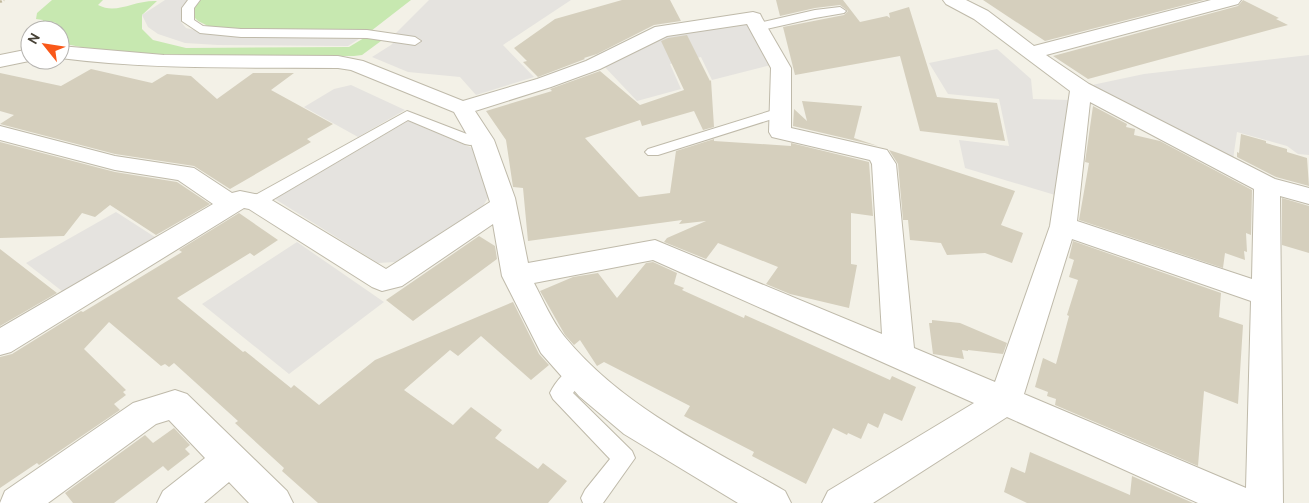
<svg xmlns="http://www.w3.org/2000/svg" width="1309" height="503" viewBox="0 0 1309 503" font-family="Cabin,sans-serif">
	<style>
		.green { fill: #c7e8b0 }
		.parking { fill: #e5e3df }
		.building { fill: #d5cfbd }
		.lines { fill: none; stroke-linecap: round; stroke-linejoin: round }
		.lane-casing { stroke: #bfbaaa; stroke-width: 2 }
		.street-casing { stroke: #bfbaaa; stroke-width: 2 }
		.path { stroke: #c1b89b; stroke-width: 2.5; stroke-dasharray: 2 2; stroke-linecap: butt }
		.lane { fill: #fff; fill-rule: evenodd }
		.street { fill: #fff; fill-rule: evenodd }
	</style>
	<rect width="100%" height="100%" fill="#f3f1e7"/>
	<path class="green" d="M 52,0 L 103,0 L 98,5 C 117,15 133,0 157,1 L 142,15 L 142,29 L 153,40 L 186,48 L 349,47 L 364,38 L 379,39 L 381,41 L 362,55 L 354,56 L 188,55 L 107,52 L 60,43 L 60,30 L 38,30 L 43,20 L 36,19 L 37,13 Z
		M 199,0 L 411,0 L 371,31 L 244,30 L 210,27 L 198,21 L 194,17 L 193,6 Z"/>
	<path class="parking" d="M 165,0 L 188,0 L 181,8 L 181,22 L 186,28 L 216,35 L 362,37 L 348,46 L 218,45 L 185,43 L 158,34 L 148,27 L 142,15 Z
		M 429,0 L 571,0 L 503,45 L 534,77 L 476,95 L 460,77 L 408,72 L 372,57 L 391,45 L 400,36 L 394,35 Z
		M 741,24 L 751,26 L 771,65 L 712,80 L 701,57 L 670,64 L 681,89 L 637,101 L 602,64 L 659,36 Z
		M 997,49 L 1031,79 L 1033,99 L 1070,100 L 1055,195 L 965,168 L 959,140 L 1009,146 L 999,99 L 948,94 L 929,63 Z
		M 1309,55 L 1309,155 L 1298,154 L 1287,146 L 1237,132 L 1233,159 L 1092,85 L 1144,74 Z
		M 351,85 L 405,110 L 358,137 L 304,107 L 334,89 Z
		M 408,121 L 477,150 L 490,194 L 483,206 L 395,262 L 378,263 L 275,199 Z
		M 116,212 L 158,239 L 67,295 L 26,263 Z
		M 297,242 L 384,302 L 289,374 L 202,304 Z"/>
	<path class="building" d="M 622,0 L 670,0 L 681,21 L 654,25 L 597,54 L 584,58 L 585,59 L 538,77 L 523,62 L 527,61 L 514,48 L 555,19 Z
		M 776,0 L 843,0 L 860,22 L 887,16 L 890,18 L 889,13 L 909,7 L 937,97 L 997,103 L 1005,141 L 920,131 L 900,56 L 795,75 L 783,27 L 844,15 L 848,11 L 840,5 L 815,8 L 780,16 Z
		M 983,0 L 1204,0 L 1045,41 Z
		M 1243,0 L 1279,18 L 1276,19 L 1288,25 L 1088,79 L 1053,56 L 1238,6 Z
		M 687,35 L 710,81 L 711,80 L 714,127 L 703,130 L 694,111 L 642,126 L 640,120 L 585,138 L 639,197 L 670,193 L 676,151 L 714,139 L 714,141 L 791,146 L 791,143 L 869,162 L 873,216 L 851,213 L 851,264 L 857,265 L 849,308 L 790,294 L 766,284 L 778,267 L 718,243 L 706,259 L 664,242 L 667,238 L 706,221 L 679,224 L 682,220 L 528,241 L 523,188 L 513,187 L 506,140 L 486,111 L 552,91 L 550,89 L 600,71 L 640,105 L 684,90 L 661,41 L 668,38 Z
		M 91,69 L 152,83 L 167,74 L 191,76 L 217,99 L 253,73 L 294,73 L 271,90 L 333,124 L 307,139 L 311,142 L 230,189 L 194,166 L 115,154 L 0,124 L 14,115 L 0,111 L 0,73 L 61,86 Z
		M 802,101 L 862,106 L 854,138 L 878,146 L 793,126 L 794,109 L 807,121 Z
		M 1093,106 L 1127,124 L 1126,127 L 1135,129 L 1134,135 L 1160,141 L 1252,190 L 1251,235 L 1246,233 L 1247,252 L 1244,251 L 1245,260 L 1225,253 L 1223,268 L 1079,220 L 1089,163 L 1085,162 Z
		M 1241,134 L 1266,141 L 1266,143 L 1287,149 L 1287,152 L 1307,158 L 1309,186 L 1276,177 L 1237,157 L 1237,152 L 1239,153 Z
		M 0,142 L 115,172 L 177,182 L 210,204 L 156,235 L 110,205 L 95,217 L 82,213 L 64,236 L 0,238 Z
		M 889,150 L 1015,191 L 1001,225 L 1023,233 L 1012,263 L 985,253 L 947,255 L 941,243 L 910,240 L 908,220 L 903,220 L 898,164 Z
		M 1282,198 L 1309,206 L 1309,253 L 1282,245 Z
		M 239,213 L 278,240 L 254,256 L 250,253 L 177,298 L 243,352 L 245,351 L 291,388 L 294,385 L 319,405 L 375,360 L 513,302 L 539,354 L 549,365 L 531,380 L 481,336 L 458,356 L 450,350 L 404,390 L 453,425 L 471,407 L 502,430 L 495,438 L 538,469 L 543,463 L 567,481 L 548,503 L 318,503 L 282,471 L 284,468 L 235,423 L 238,421 L 174,363 L 169,367 L 165,364 L 161,366 L 109,322 L 84,349 L 126,390 L 123,392 L 126,395 L 114,404 L 120,410 L 39,465 L 37,463 L 0,488 L 0,357 L 12,354 L 81,311 L 83,312 L 182,252 L 179,250 Z
		M 479,236 L 495,246 L 497,259 L 413,321 L 386,300 Z
		M 1073,241 L 1221,293 L 1219,317 L 1243,325 L 1238,404 L 1204,391 L 1198,466 L 1055,405 L 1056,399 L 1047,396 L 1048,392 L 1035,387 L 1043,358 L 1056,364 L 1069,316 L 1067,315 L 1078,280 L 1069,277 L 1074,260 L 1069,258 Z
		M 0,249 L 57,293 L 0,326 Z
		M 653,262 L 677,273 L 674,284 L 684,288 L 682,290 L 744,318 L 745,315 L 890,380 L 892,376 L 916,387 L 902,421 L 884,413 L 878,428 L 868,423 L 861,439 L 848,433 L 847,435 L 833,428 L 806,484 L 752,456 L 754,452 L 684,416 L 690,406 L 604,362 L 597,366 L 580,340 L 574,345 L 565,335 L 540,291 L 573,277 L 598,273 L 617,298 L 646,263 Z
		M 932,320 L 960,323 L 1007,343 L 1003,354 L 968,350 L 968,351 L 962,350 L 964,359 L 933,354 L 929,323 L 932,323 Z
		M 174,428 L 190,445 L 185,449 L 190,454 L 168,471 L 163,466 L 114,503 L 73,503 L 65,493 L 145,435 L 153,443 Z
		M 1030,452 L 1130,495 L 1132,476 L 1193,503 L 1027,503 L 1004,492 L 1011,467 L 1025,473 Z"/>
	<g class="lines">
		<g class="lane-casing">
			<path id="lane" d="M 188,0 L 200,0 L 194,8 L 194,20 L 203,26 L 241,29 L 367,30 L 415,37 L 421,41 L 415,45 L 367,38 L 241,37 L 200,33 L 182,21 L 182,8 Z
				M 840,7 L 846,11 L 844,13 L 815,18 L 758,31 L 752,27 L 754,24 L 815,10 Z
				M 780,108 L 785,109 L 787,112 L 785,115 L 658,155 L 648,155 L 645,152 L 648,149 Z
				M 407,111 L 472,136 L 487,137 L 489,140 L 487,143 L 470,145 L 465,144 L 408,120 L 262,206 L 256,207 L 250,206 L 248,202 L 250,198 Z
				M 579,364 L 586,366 L 589,372 L 573,393 L 632,451 L 635,458 L 603,503 L 583,503 L 581,498 L 585,490 L 610,459 L 553,399 L 550,393 C 555,382 567,368 579,364 Z"/>
		</g>
		<g class="street-casing">
			<path id="street" d="M 943,0 L 966,0 L 988,11 L 1034,46 L 1211,0 L 1241,0 L 1238,4 L 1046,55 L 1089,84 L 1275,179 L 1309,188 L 1309,204 L 1280,196 L 1283,503 L 1198,503 L 1007,417 L 873,503 L 822,503 L 828,491 L 974,403 L 653,260 L 534,283 C 543,300 552,321 564,336 C 622,407 707,446 785,491 L 791,503 L 738,503 L 624,434 L 579,396 L 541,353 L 502,276 L 493,224 L 402,286 L 382,291 L 372,287 L 249,209 L 244,208 L 11,352 L 0,355 L 0,328 L 213,204 L 178,180 L 115,170 L 0,140 L 0,126 L 115,156 L 194,168 L 232,193 L 240,191 L 265,196 L 386,269 L 490,202 L 470,140 L 454,112 L 351,70 L 338,68 C 245,67 152,70 60,58 L 60,46 L 164,55 L 338,56 L 363,61 L 463,101 L 537,79 L 586,61 L 655,27 L 753,12 L 760,14 L 762,18 L 791,68 L 791,128 L 887,150 L 896,164 L 914,348 L 995,382 L 1050,226 L 1070,91 L 974,19 L 946,4 ZM 747,24 L 771,68 L 769,132 L 772,137 L 870,160 L 872,164 L 882,334 L 655,240 L 528,263 L 515,198 L 494,140 L 475,111 L 551,87 L 600,69 L 667,36 ZM 1090,102 L 1254,189 L 1252,279 L 1077,221 ZM 1072,239 L 1251,301 L 1246,488 L 1024,394 Z
				M 30,49 L 30,60 L 34,60 L 0,67 L 0,55 Z
				M 175,390 L 187,394 L 287,491 L 293,503 L 249,503 L 229,482 L 204,503 L 157,503 L 163,491 L 205,458 L 169,420 L 156,424 L 48,503 L 0,503 L 5,491 L 133,403 Z"/>
		</g>
		<path class="path" d="M 0,2 L 4,0"/>
		<use href="#lane" class="lane"/>
		<use href="#street" class="street"/>
	</g>
	<g transform="translate(45 45) rotate(300)"><circle r="24" fill="#ffffff" stroke="#b5b3af"/>
	<path d="M0-4L9 19L0 12L-9 19Z" fill="#f95819"/>
	<text y="-8" font-size="14" font-weight="bold" text-anchor="middle" fill="#474236">N</text>
	</g>
</svg>
